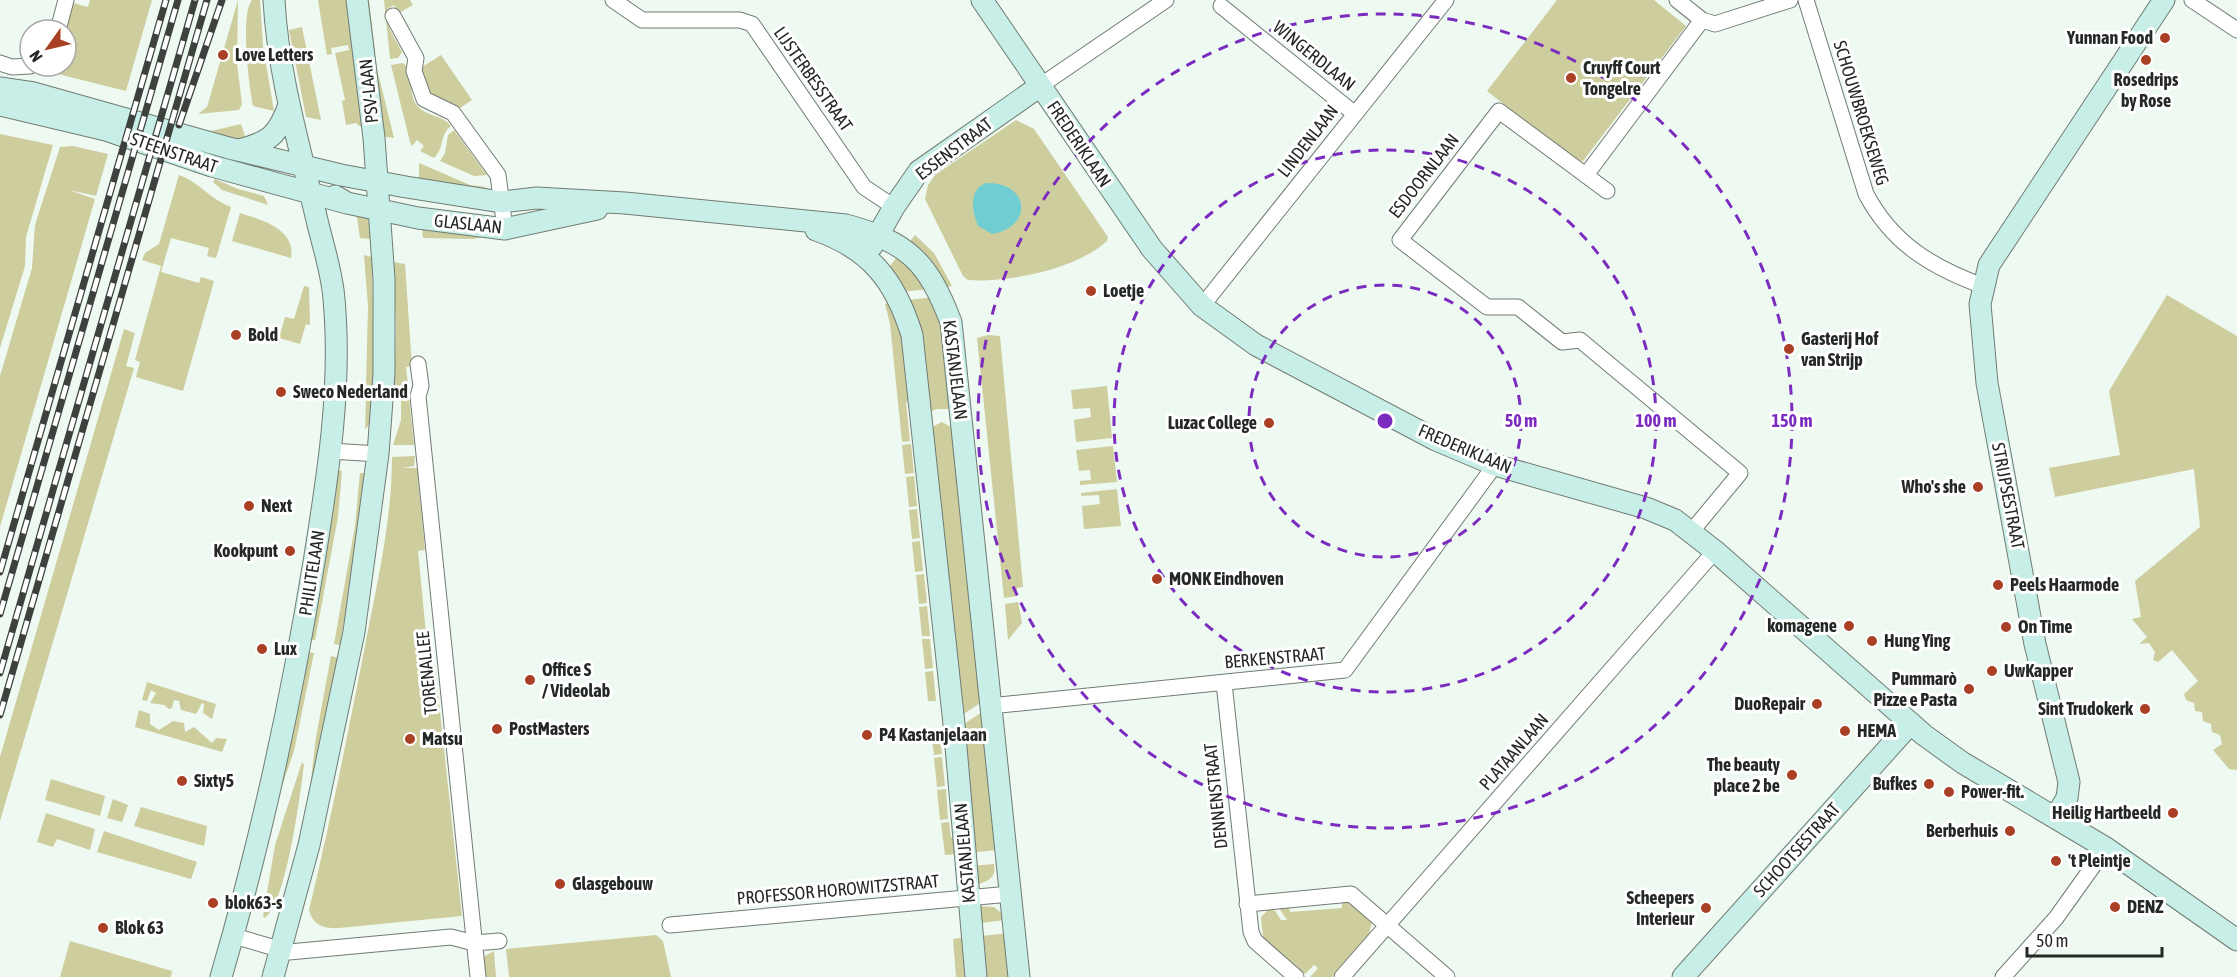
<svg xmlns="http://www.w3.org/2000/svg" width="2237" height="977" viewBox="0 0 2237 977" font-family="'Asap Condensed',sans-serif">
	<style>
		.green { fill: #cecd9d }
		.water { fill: #70ced3 }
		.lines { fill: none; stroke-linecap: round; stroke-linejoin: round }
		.street-casing { stroke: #717b73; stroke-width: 17 }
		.secondary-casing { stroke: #717b73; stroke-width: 23 }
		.street { stroke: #fff; stroke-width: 15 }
		.secondary { stroke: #c8efe7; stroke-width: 21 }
		.rail-casing { stroke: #3e423f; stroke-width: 7 }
		.rail { stroke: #fff; stroke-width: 4.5; stroke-dasharray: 14; stroke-linecap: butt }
		.ring { fill: none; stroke: #7b2cbf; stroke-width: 3; stroke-dasharray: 10 8 }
		.poi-dot { fill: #a94025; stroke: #fff; stroke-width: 2 }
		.labels { text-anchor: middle; stroke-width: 6; stroke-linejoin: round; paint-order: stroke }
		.poi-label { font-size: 18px; font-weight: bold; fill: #252926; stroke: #fff; text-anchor: start }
		.street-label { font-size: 18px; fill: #252926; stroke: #fff }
		.centre { fill: #7b2cbf; stroke: #fff; stroke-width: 3 }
		.ring-label { font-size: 18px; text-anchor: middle; font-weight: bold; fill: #7b2cbf; stroke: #fff; stroke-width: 6; stroke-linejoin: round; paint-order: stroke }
	</style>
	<rect width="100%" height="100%" fill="#eef9f1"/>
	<path class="green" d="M 90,0 L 152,0 L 126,91 L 54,73 L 56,66 L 66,66 L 66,30 L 73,3 L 88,7 Z
		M 238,0 L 237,63 L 242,104 L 239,110 L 198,114 L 207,107 Z
		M 252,0 L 260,0 L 263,46 L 274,111 L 253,106 C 249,86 240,14 252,0 Z
		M 318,0 L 349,0 L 367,132 L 356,123 L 346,125 L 342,101 L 345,100 L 335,53 L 349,50 L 348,45 L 331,48 L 332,54 L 327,55 Z
		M 362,0 L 369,0 L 377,69 L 394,138 L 381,136 Z
		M 384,0 L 410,0 L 413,5 L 399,13 L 394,5 L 387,9 L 390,30 L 402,52 L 398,58 L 390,59 Z
		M 1557,0 L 1654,0 L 1686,26 L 1583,161 L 1575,160 L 1487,91 Z
		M 302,27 L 321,120 L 306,117 L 289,30 Z
		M 441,55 L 472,100 L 460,108 C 435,104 423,92 422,67 Z
		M 403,63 C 414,71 408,92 416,104 C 425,117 442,114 451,126 C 439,135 445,148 434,158 L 420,151 L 424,146 L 417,140 L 412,146 L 410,142 L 391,65 Z
		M 1016,120 L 1034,129 L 1108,237 L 1107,241 C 1077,269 1008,283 968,280 L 963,276 L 925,199 L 928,185 L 935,175 Z
		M 241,124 L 246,139 L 232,141 L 211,137 L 211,131 Z
		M 454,130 L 487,175 L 474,176 L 440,161 L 445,153 L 448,135 Z
		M 0,134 L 53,145 L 26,237 L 25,266 L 0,348 Z
		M 73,146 L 108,154 L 96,196 L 69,190 L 95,199 L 0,527 L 0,376 L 32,268 L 35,225 L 60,147 Z
		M 419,163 L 470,185 L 485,187 L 485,192 L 419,178 Z
		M 179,175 C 199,182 211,200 231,207 L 216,258 L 207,256 L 209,248 L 171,238 L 161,272 L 199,283 L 201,277 L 214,281 L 183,391 L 136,377 L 140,362 L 135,360 L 161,266 L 142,260 L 145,253 L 159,244 Z
		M 215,179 L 238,189 L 264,196 L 268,205 L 222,190 L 213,182 Z
		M 356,211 L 367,211 L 371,239 L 360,238 Z
		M 240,213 C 262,220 296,229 291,258 L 232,241 Z
		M 422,228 L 502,235 L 472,239 L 423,238 Z
		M 915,235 L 934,253 L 952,286 L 945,287 L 908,244 Z
		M 899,254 L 929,289 L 902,292 L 888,269 Z
		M 364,255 L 372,257 L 374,389 L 366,389 L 368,306 Z
		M 393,262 L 405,264 L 412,366 L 406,367 L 409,392 L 394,392 L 396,329 Z
		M 304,286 L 309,287 L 310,325 L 306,324 L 300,344 L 279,338 L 285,317 L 294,319 Z
		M 2167,295 L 2237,336 L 2237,770 L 2229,769 L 2213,750 L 2222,744 L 2220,735 L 2212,732 L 2211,724 L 2203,721 L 2202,712 L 2195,711 L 2194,703 L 2186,700 L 2184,694 L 2198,681 L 2172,650 L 2158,662 L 2153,660 L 2155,652 L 2149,643 L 2139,644 L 2147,637 L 2132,619 L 2141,617 L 2135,581 L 2200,527 L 2194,469 L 2055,497 L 2049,468 L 2120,455 L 2109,391 Z
		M 934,297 L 939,305 L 954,409 L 937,409 L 925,414 L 908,300 Z
		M 892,301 L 899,317 L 913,394 L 906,403 L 910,441 L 902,442 L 890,324 L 885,304 Z
		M 124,329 L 135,333 L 126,366 L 134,368 L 0,821 L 0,757 Z
		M 988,335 L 1000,336 L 1023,587 L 1017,588 L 1017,596 L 1004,598 L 977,338 Z
		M 1107,386 L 1112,438 L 1076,442 L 1074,420 L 1091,417 L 1090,408 L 1073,409 L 1071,390 Z
		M 366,397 L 373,397 L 372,422 L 365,429 Z
		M 409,398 L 414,445 L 393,445 L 401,420 L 401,399 Z
		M 942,422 L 955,429 L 982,702 L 959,717 L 932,427 Z
		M 911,444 L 914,473 L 905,474 L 902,445 Z
		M 1113,446 L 1117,482 L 1080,485 L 1080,481 L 1091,480 L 1090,470 L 1079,471 L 1076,450 Z
		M 415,456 L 414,466 L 402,468 L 417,468 L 425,550 L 418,551 L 429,665 L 435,665 L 462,916 L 339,928 C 325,929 313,926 309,910 C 330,824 347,738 364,651 C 376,588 392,522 392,457 Z
		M 335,470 L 342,471 L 338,517 L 315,640 L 306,640 Z
		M 360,473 L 365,473 L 368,481 L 340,645 L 334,644 L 355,526 Z
		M 914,476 L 917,506 L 909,507 L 906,477 Z
		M 1117,489 L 1121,526 L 1084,529 L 1082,506 L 1100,504 L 1099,495 L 1081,496 L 1081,493 Z
		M 917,509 L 920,538 L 912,539 L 909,510 Z
		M 920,541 L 923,571 L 915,572 L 912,542 Z
		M 924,574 L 927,603 L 919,604 L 916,575 Z
		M 1018,602 L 1022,623 L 1008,640 L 1005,604 Z
		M 927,606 L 930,636 L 922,636 L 919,607 Z
		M 922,639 L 930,639 L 933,668 L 925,669 Z
		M 304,652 L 314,653 L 294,751 L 272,815 Z
		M 331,656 L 339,658 L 310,788 L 316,737 Z
		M 933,671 L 936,701 L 928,701 L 925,672 Z
		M 147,682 L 216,704 L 212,719 L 203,713 L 204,704 L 202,703 L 196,714 L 181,710 L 179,701 L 174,700 L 172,708 L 169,709 L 164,705 L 150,703 L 156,693 L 151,690 L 147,701 L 142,700 Z
		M 139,710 L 150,714 L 150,724 L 159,730 L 173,721 L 184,723 L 185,732 L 194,727 L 212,743 L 216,738 L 227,739 L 222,752 L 135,727 Z
		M 982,712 L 997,850 L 968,853 L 964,724 Z
		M 945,728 L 947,731 L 940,740 L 942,754 L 934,755 L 931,731 Z
		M 942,757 L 945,786 L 937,787 L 934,758 Z
		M 302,762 L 304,765 C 300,795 287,901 265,918 L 263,916 L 275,845 Z
		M 51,779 L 105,796 L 100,816 L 45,800 Z
		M 946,789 L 948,819 L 940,820 L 937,790 Z
		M 113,799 L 128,805 L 122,822 L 107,818 Z
		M 141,807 L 207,826 L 204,846 L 134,826 Z
		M 46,813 L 95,829 L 90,850 L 57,839 L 53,847 L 37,842 Z
		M 949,822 L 951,837 L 958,843 L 958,854 L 945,855 L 941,823 Z
		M 104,831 L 197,862 L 191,879 L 97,852 Z
		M 994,864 C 997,879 985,883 972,885 L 971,866 Z
		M 1342,900 L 1348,900 L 1372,922 L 1369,934 L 1332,977 L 1310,977 L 1318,968 L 1314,965 L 1305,974 L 1263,938 L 1261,917 L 1272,906 L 1281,920 L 1287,920 L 1277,905 L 1289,905 L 1290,912 L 1342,908 Z
		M 979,906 L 994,907 L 1006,917 L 1005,920 L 981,923 Z
		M 1008,933 L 1014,977 L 981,977 L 982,936 Z
		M 656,935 L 663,941 L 671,977 L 509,977 L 506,949 Z
		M 966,937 L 972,977 L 956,977 L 953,939 Z
		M 70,941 L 172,971 L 171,977 L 60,977 Z
		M 494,951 L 496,977 L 484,977 L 483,957 Z"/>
	<path class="water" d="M 986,183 C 1029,182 1035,226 992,234 L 978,226 C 972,212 968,190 986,183 Z"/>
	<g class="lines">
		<g class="street-casing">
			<path id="street" d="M 613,0 L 642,20 L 740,20 L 752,24 L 864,187 L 894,207
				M 1677,0 L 1702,20 L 1715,24 L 1790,0
				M 1806,0 L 1866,194 C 1892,243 1931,267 1983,286
				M 2192,0 L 2237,30
				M 1221,6 L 1355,114
				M 393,16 L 416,58 L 414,71 L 424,99 L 453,113 L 498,175 L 505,229
				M 58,30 L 66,0
				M 0,63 L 12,67 L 30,66
				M 1040,86 L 1166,0
				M 1586,175 L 1702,20
				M 1607,191 L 1499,111 L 1400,240 L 1487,307 L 1518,307 L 1562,342 L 1580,340 L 1740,473 L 1691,532
				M 1202,306 L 1446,0
				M 418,364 L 421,386 L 418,396 L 478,977
				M 331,451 L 378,454
				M 1224,683 L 1251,932 L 1255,941 L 1296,977
				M 990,706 L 1345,670 L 1495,465
				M 1247,904 L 1351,894 L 1447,977
				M 670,925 L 1010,894
				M 234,936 L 289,952 L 451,937 L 474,943 L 499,941
				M 1342,977 L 1715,551
				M 2003,977 L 2056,918 L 2106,848"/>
		</g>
		<g class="secondary-casing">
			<path id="secondary" d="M 982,0 L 1152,249 L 1202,306 L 1256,345 L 1436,440 L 1495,465 L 1646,508 L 1675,520 L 1715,551 L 1924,735 L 1963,763 L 2106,848 L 2237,940
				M 0,88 L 34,93 L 229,148 L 341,175 L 406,187 L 501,202 L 537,198 L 625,203 L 846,225 C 908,242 928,262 951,322 L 1019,977
				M 0,105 L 106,130 L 212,166 L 347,203
				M 239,150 C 270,142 278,135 289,105
				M 335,196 L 347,203 L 418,218 L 505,229 L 597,209
				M 816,230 C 870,249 895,280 912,335 L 954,724 L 976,977
				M 872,246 L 894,207 L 919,171 L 1040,86
				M 2055,818 L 2067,798 L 2069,782 L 2035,644 L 1987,383 L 1980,304 L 1989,265 L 2164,0
				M 221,977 C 261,841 291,702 314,562 C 328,475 342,387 334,299 C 332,271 322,243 316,216 C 299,144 278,74 274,0
				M 273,977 L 309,845 L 354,632 L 378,454 L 384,373 L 384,279 L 374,138 L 357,0
				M 1683,977 L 1911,723"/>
		</g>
		<use href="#street" class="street"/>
		<use href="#secondary" class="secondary"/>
		<g class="rail-casing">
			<path id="rail" d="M 179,125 L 222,0
				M 0,572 L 166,0
				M 0,614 L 178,0
				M 0,673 L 195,0
				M 0,715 L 207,0"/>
		</g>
		<use href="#rail" class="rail"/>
	</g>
	<g class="ring">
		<circle cx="1385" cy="421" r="136"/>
		<circle cx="1385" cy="421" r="271"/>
		<circle cx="1385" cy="421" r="407"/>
	</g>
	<g class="poi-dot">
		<circle cx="2165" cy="38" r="6"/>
		<circle cx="223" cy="55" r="6"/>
		<circle cx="2146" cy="60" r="6"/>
		<circle cx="1571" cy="78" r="6"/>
		<circle cx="1091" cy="291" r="6"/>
		<circle cx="236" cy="335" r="6"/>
		<circle cx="1789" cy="349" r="6"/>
		<circle cx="281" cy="392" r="6"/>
		<circle cx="1269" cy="423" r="6"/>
		<circle cx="1978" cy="487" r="6"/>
		<circle cx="249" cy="506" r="6"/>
		<circle cx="290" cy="551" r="6"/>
		<circle cx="1157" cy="579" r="6"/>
		<circle cx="1998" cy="585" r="6"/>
		<circle cx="1849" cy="626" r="6"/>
		<circle cx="2006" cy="627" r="6"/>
		<circle cx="1872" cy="641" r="6"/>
		<circle cx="262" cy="649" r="6"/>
		<circle cx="1992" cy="671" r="6"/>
		<circle cx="530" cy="680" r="6"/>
		<circle cx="1969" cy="689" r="6"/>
		<circle cx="1817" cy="704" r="6"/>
		<circle cx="2145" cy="709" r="6"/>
		<circle cx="497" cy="729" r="6"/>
		<circle cx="1845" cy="731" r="6"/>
		<circle cx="867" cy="735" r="6"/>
		<circle cx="410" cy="739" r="6"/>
		<circle cx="1792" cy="775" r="6"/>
		<circle cx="182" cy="781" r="6"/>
		<circle cx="1929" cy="784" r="6"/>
		<circle cx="1949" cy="792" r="6"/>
		<circle cx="2173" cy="813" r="6"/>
		<circle cx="2010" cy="831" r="6"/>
		<circle cx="2056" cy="861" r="6"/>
		<circle cx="560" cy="884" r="6"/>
		<circle cx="213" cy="903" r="6"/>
		<circle cx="2115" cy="907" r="6"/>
		<circle cx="1706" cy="908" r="6"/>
		<circle cx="103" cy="928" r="6"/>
	</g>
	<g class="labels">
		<g class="poi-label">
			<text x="2153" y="44" text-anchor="end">Yunnan Food</text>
			<text x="235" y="61">Love Letters</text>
			<text x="1583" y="74">Cruyff Court<tspan x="1583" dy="21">Tongelre</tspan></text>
			<text x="2146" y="86" text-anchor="middle">Rosedrips<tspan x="2146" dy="21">by Rose</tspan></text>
			<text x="1103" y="297">Loetje</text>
			<text x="248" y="341">Bold</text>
			<text x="1801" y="345">Gasterij Hof<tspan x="1801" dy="21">van Strijp</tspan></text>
			<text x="293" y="398">Sweco Nederland</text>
			<text x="1257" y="429" text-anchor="end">Luzac College</text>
			<text x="1966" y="493" text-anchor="end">Who's she</text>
			<text x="261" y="512">Next</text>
			<text x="278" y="557" text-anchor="end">Kookpunt</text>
			<text x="1169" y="585">MONK Eindhoven</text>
			<text x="2010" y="591">Peels Haarmode</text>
			<text x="1837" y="632" text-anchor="end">komagene</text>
			<text x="2018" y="633">On Time</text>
			<text x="1884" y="647">Hung Ying</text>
			<text x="274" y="655">Lux</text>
			<text x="542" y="676">Office S<tspan x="542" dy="21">/ Videolab</tspan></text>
			<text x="2004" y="677">UwKapper</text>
			<text x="1957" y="685" text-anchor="end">Pummarò<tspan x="1957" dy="21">Pizze e Pasta</tspan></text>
			<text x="1805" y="710" text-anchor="end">DuoRepair</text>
			<text x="2133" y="715" text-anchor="end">Sint Trudokerk</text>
			<text x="509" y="735">PostMasters</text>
			<text x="1857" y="737">HEMA</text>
			<text x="879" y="741">P4 Kastanjelaan</text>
			<text x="422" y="745">Matsu</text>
			<text x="1780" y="771" text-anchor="end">The beauty<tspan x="1780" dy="21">place 2 be</tspan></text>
			<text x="194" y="787">Sixty5</text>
			<text x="1917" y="790" text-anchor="end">Bufkes</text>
			<text x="1961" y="798">Power-fit.</text>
			<text x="2161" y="819" text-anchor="end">Heilig Hartbeeld</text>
			<text x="1998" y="837" text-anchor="end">Berberhuis</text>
			<text x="2068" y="867">'t Pleintje</text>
			<text x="572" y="890">Glasgebouw</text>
			<text x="1694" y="904" text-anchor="end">Scheepers<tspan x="1694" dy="21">Interieur</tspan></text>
			<text x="225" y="909">blok63-s</text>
			<text x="2127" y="913">DENZ</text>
			<text x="115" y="934">Blok 63</text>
		</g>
		<g class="street-label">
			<text transform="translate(1314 56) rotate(39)" y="6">WINGERDLAAN</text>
			<text transform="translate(813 79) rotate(55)" y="6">LIJSTERBESSTRAAT</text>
			<text transform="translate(369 91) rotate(-96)" y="6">PSV-LAAN</text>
			<text transform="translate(1861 113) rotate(73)" y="6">SCHOUWBROEKSEWEG</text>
			<text transform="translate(1308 141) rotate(-52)" y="6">LINDENLAAN</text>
			<text transform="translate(1079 144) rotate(56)" y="6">FREDERIKLAAN</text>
			<text transform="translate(954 149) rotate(-37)" y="6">ESSENSTRAAT</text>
			<text transform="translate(174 153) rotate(19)" y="6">STEENSTRAAT</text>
			<text transform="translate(1424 176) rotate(-52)" y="6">ESDOORNLAAN</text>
			<text transform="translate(468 224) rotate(6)" y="6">GLASLAAN</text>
			<text transform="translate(955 370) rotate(83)" y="6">KASTANJELAAN</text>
			<text transform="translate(1465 449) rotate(23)" y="6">FREDERIKLAAN</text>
			<text transform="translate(2008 496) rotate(79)" y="6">STRIJPSESTRAAT</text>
			<text transform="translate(312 573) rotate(-81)" y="6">PHILITELAAN</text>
			<text transform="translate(1275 658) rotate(-5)" y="6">BERKENSTRAAT</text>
			<text transform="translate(427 673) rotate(-96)" y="6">TORENALLEE</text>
			<text transform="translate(1514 752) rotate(-49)" y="6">PLATAANLAAN</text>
			<text transform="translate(1216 796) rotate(-96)" y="6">DENNENSTRAAT</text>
			<text transform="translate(1797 850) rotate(-48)" y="6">SCHOOTSESTRAAT</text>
			<text transform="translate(965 853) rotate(-95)" y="6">KASTANJELAAN</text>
			<text transform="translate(838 890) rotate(-5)" y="6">PROFESSOR HOROWITZSTRAAT</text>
		</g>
	</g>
	<circle cx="1385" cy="421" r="9" class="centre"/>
	<g class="ring-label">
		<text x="1521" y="427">50 m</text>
		<text x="1656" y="427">100 m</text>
		<text x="1792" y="427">150 m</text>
	</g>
	<g transform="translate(48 48) rotate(236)"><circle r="28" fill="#ffffff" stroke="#a8a9a8" stroke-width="1.5"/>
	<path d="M0-4.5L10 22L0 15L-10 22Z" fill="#a94025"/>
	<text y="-9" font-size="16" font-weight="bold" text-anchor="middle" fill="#252926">N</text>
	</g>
	<path d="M2027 947v9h135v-9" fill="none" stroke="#252926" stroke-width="3"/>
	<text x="2036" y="947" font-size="18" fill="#252926" stroke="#ffffff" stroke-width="4.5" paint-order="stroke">50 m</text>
</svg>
